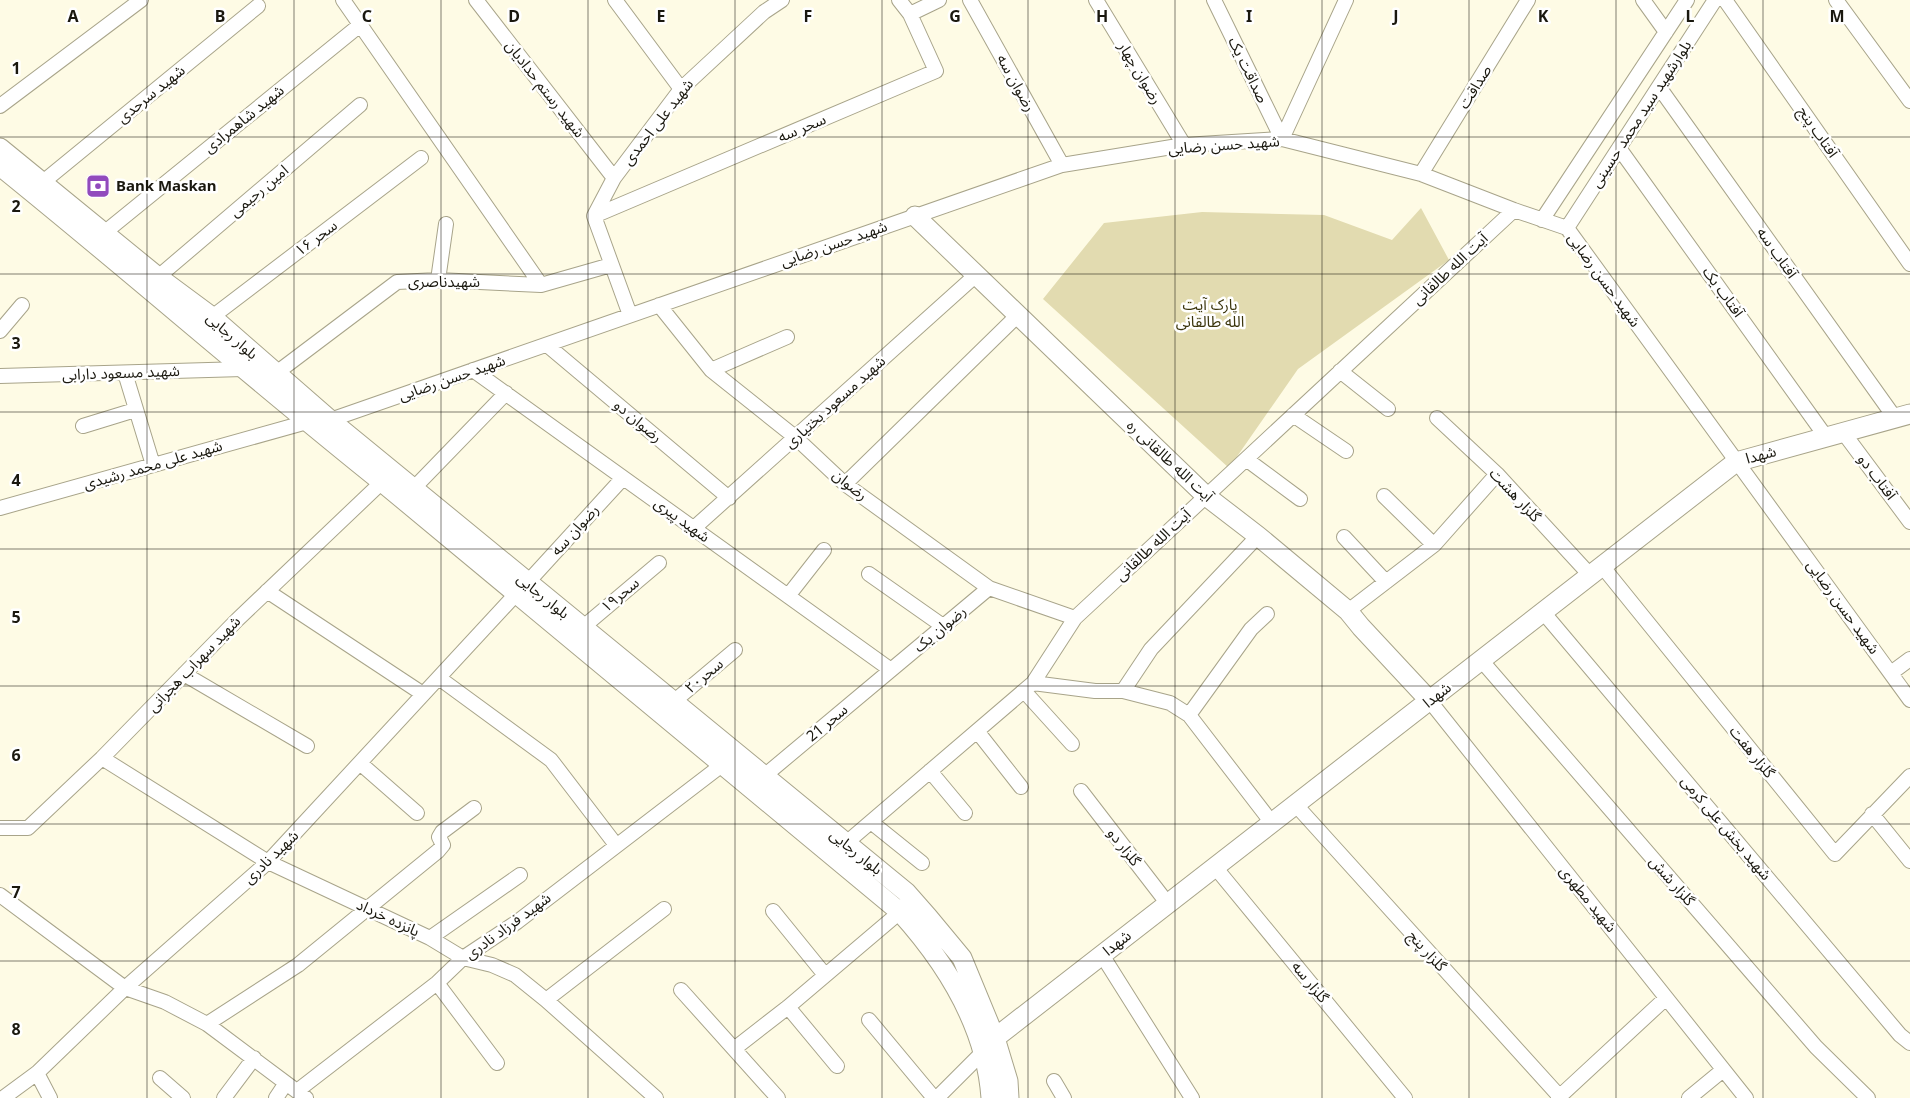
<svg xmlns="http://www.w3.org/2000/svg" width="1910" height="1098" viewBox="0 0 1910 1098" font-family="'Noto Sans','Noto Sans Arabic',sans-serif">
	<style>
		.green { fill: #e2dbb0 }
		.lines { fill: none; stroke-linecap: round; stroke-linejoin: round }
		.street-casing { stroke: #a8a48a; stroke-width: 16 }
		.secondary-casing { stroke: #a8a48a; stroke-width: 21 }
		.street { stroke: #fff; stroke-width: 14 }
		.secondary { stroke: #fff; stroke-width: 19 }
		.grid { fill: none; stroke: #1a180f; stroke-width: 1; stroke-opacity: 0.55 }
		.labels { text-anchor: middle; stroke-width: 5; stroke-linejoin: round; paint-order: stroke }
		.street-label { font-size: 15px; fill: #1a180f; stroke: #fff }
		.poi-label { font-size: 15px; font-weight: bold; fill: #1a180f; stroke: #fff; text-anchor: start }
		.park-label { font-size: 15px; fill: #3a340b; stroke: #fff }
		.grid-label { font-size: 16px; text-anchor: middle; font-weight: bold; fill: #1a180f; stroke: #fff; stroke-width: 5; stroke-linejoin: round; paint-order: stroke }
	</style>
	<rect width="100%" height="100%" fill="#fefbe5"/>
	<path class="green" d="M 1421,208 L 1449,260 L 1298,369 L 1229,468 L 1043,299 L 1104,223 L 1202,212 L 1324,215 L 1392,240 Z"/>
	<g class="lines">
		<g class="street-casing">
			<path id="street" d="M 343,0 L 541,285
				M 476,0 L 614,178
				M 615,0 L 681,89
				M 970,0 L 1062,165
				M 1096,0 L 1184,145
				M 1214,0 L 1282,139
				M 1643,0 L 1666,32
				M 1725,0 L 1910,264
				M 1836,0 L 1910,101
				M 910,14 L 939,0
				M 1659,87 L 1895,418
				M 0,106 L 141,0
				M 1282,139 L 1346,0
				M 1619,148 L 1826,437
				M 1421,174 L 1528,0
				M 43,182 L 258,6
				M 594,216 L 936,71 L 910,14 L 899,0
				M 594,216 L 614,178 L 681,89 L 764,12 L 782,0
				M 594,216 L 630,315
				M 1542,220 L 1687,0
				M 1567,228 L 1715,0
				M 104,233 L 360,25
				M 158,277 L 360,105
				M 438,280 L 446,224
				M 659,305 L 711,370 L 795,437 L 845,484 L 989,588 L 1075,618
				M 212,317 L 421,158
				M 0,331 L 22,305
				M 547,345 L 729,498
				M 473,370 L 891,670
				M 711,370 L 787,337
				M 1340,371 L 1388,409
				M 125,373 L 153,465
				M 275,374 L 397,282 L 438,280 L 541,285 L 611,265
				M 0,376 L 243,369
				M 1293,415 L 1346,451
				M 1437,418 L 1497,474 L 1590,575
				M 330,420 L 1062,165 L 1184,145 L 1282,139 L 1421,174 L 1514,210 L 1567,228 L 1910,700
				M 83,426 L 135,410
				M 1843,432 L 1910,522
				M 1246,459 L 1300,499
				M 845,484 L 1017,316
				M 413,489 L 506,393
				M 1384,496 L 1434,545
				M 0,508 L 307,422
				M 694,528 L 976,275
				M 1344,537 L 1386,582
				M 1602,566 L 1835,854 L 1910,776
				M 869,574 L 943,626
				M 527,583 L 623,478
				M 267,591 L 423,694
				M 788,596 L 824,550
				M 1348,611 L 1434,545 L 1497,474
				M 1543,612 L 1900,1035 L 1910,1043
				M 582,628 L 659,563
				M 1481,660 L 1816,1047 L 1868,1098
				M 1891,673 L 1910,659
				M 184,674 L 307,746
				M 439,678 L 551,760 L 616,845
				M 1033,683 L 1095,691 L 1123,691 L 1170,703 L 1189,715 L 1272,823
				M 1024,691 L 1072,744
				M 1123,691 L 1151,649 L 1258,536
				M 1429,700 L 1746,1098
				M 672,703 L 735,650
				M 1189,715 L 1251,629 L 1267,614
				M 977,731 L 1021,787
				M 102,758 L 268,862 L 430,938 L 463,958 L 492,965 L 515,975 L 546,1000 L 656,1098
				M 361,764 L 417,813
				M 930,771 L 965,813
				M 763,777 L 989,588
				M 1081,791 L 1168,904
				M 1295,804 L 1561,1098
				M 1872,814 L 1910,861
				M 871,822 L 922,863
				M 0,828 L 28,828 L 102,758 L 237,620 L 382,482
				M 845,844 L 1033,683 L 1075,618 L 1514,210
				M 1215,867 L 1405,1098
				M 0,895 L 125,988 L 165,1002 L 207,1024 L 306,1098
				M 773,911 L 825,975
				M 430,938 L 520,875
				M 1102,955 L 1192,1098
				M 437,983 L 497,1063
				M 681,990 L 778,1098
				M 546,1000 L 664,909
				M 788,1007 L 837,1066
				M 869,1020 L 934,1098
				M 207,1024 L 298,965 L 438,851 L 443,845 L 439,837 L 442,832 L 474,808
				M 734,1049 L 788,1007 L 900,912
				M 37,1073 L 50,1098
				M 160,1078 L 183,1098
				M 1054,1081 L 1064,1098
				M 297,1091 L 437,983 L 463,958 L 517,922 L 722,765
				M 3,1098 L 37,1073 L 125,988 L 268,862 L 516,594
				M 224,1098 L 254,1058
				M 276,1098 L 286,1083
				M 937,1098 L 982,1053
				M 1558,1098 L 1666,998
				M 1689,1098 L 1723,1070"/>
		</g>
		<g class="secondary-casing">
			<path id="secondary" d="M 0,148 L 158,277 L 212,317 L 330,420 L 906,892 L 928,917 L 962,958 L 995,1038 L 1008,1081 L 1009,1098
				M 0,166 C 129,270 253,379 382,482 L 900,912 C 947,964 986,1026 991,1098
				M 915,216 L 1206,496 L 1258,536 L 1348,611 L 1361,627 L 1429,700
				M 995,1038 L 1736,462 L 1910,414"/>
		</g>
		<use href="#street" class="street"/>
		<use href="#secondary" class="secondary"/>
	</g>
	<path class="grid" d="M 147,0 L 147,1098M 294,0 L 294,1098M 441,0 L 441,1098M 588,0 L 588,1098M 735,0 L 735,1098M 882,0 L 882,1098M 1028,0 L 1028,1098M 1175,0 L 1175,1098M 1322,0 L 1322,1098M 1469,0 L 1469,1098M 1616,0 L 1616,1098M 1763,0 L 1763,1098M 0,137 L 1910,137M 0,274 L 1910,274M 0,412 L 1910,412M 0,549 L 1910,549M 0,686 L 1910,686M 0,824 L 1910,824M 0,961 L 1910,961"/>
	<defs>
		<g id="bank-square" transform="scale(1.25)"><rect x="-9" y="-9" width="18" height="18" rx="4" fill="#914abd" stroke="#fff"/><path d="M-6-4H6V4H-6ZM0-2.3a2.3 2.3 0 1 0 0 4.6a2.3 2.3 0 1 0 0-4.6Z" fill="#fff"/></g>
	</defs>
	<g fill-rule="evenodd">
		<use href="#bank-square" x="98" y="186"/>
	</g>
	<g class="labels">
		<g class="street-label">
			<text transform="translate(1248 70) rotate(64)" y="5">صداقت یک</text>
			<text transform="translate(1140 73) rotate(59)" y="5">رضوان چهار</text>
			<text transform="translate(1016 83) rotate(61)" y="5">رضوان سه</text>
			<text transform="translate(1475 87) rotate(-58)" y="5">صداقت</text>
			<text transform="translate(545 89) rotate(52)" y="5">شهید رستم حدادیان</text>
			<text transform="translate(151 94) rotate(-39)" y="5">شهید سرحدی</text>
			<text transform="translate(1641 114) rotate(-57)" y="5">بلوارشهید سید محمد حسینی</text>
			<text transform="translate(244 119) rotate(-39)" y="5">شهید شاهمرادی</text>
			<text transform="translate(658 122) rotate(-52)" y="5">شهید علی احمدی</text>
			<text transform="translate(802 128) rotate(-23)" y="5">سحر سه</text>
			<text transform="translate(1818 132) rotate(55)" y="5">آفتاب پنج</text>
			<text transform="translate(1224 145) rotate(-4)" y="5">شهید حسن رضایی</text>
			<text transform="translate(259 191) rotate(-40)" y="5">امین رحیمی</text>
			<text transform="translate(316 238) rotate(-37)" y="5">سحر ۱۶</text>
			<text transform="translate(834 244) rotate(-19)" y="5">شهید حسن رضایی</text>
			<text transform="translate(1777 253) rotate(55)" y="5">آفتاب سه</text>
			<text transform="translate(1450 269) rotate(-43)" y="5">آیت الله طالقانی</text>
			<text transform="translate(1604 280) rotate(54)" y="5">شهید حسن رضایی</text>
			<text x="444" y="287">شهیدناصری</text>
			<text transform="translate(1723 292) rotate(54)" y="5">آفتاب یک</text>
			<text transform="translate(232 336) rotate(41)" y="5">بلوار رجایی</text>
			<text transform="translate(121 373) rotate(-2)" y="5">شهید مسعود دارابی</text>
			<text transform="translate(452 378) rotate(-19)" y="5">شهید حسن رضایی</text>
			<text transform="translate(835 402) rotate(-42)" y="5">شهید مسعود بختیاری</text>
			<text transform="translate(638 421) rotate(40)" y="5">رضوان دو</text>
			<text transform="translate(1761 455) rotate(-15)" y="5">شهدا</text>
			<text transform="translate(1170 461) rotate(43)" y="5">آیت الله طالقانی ره</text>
			<text transform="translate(153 465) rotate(-16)" y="5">شهید علی محمد رشیدی</text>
			<text transform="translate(1877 477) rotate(53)" y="5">آفتاب دو</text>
			<text transform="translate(850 485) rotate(39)" y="5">رضوان</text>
			<text transform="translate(1515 495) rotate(47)" y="5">گلزار هشت</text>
			<text transform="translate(682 520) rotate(36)" y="5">شهید پیری</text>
			<text transform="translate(575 530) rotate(-48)" y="5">رضوان سه</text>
			<text transform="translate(1153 545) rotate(-43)" y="5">آیت الله طالقانی</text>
			<text transform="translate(620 595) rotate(-40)" y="5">سحر۱۹</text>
			<text transform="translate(543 596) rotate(39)" y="5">بلوار رجایی</text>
			<text transform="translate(1843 607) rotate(54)" y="5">شهید حسن رضایی</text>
			<text transform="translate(940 629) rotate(-40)" y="5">رضوان یک</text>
			<text transform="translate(194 664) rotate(-46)" y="5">شهید سهراب هجرانی</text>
			<text transform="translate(704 676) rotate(-40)" y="5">سحر۲۰</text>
			<text transform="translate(1437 695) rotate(-38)" y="5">شهدا</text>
			<text transform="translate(827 723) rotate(-40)" y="5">سحر 21</text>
			<text transform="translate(1752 752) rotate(51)" y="5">گلزار هفت</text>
			<text transform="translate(1726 828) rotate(50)" y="5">شهید بخش علی کرمی</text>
			<text transform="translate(1124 847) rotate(52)" y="5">گلزار دو</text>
			<text transform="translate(856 852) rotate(39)" y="5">بلوار رجایی</text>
			<text transform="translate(271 857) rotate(-44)" y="5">شهید نادری</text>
			<text transform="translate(1672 881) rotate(49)" y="5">گلزار شش</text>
			<text transform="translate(1588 899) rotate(51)" y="5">شهید مطهری</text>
			<text transform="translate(388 918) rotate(25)" y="5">پانزده خرداد</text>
			<text transform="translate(508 926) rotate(-36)" y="5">شهید فرزاد نادری</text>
			<text transform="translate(1117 943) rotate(-38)" y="5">شهدا</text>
			<text transform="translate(1427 951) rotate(48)" y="5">گلزار پنج</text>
			<text transform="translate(1310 982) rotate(51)" y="5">گلزار سه</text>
		</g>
		<g class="poi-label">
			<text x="116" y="191">Bank Maskan</text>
		</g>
		<g class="park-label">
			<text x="1210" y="310">پارک آیت<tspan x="1210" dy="17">الله طالقانی</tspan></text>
		</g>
	</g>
	<g class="grid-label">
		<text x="73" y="22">A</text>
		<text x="220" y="22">B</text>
		<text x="367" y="22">C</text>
		<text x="514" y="22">D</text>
		<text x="661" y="22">E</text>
		<text x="808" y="22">F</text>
		<text x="955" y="22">G</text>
		<text x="1102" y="22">H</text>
		<text x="1249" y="22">I</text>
		<text x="1396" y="22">J</text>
		<text x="1543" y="22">K</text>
		<text x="1690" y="22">L</text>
		<text x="1837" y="22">M</text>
		<text x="16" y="74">1</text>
		<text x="16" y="212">2</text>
		<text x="16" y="349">3</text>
		<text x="16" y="486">4</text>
		<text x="16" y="623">5</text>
		<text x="16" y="761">6</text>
		<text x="16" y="898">7</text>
		<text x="16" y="1035">8</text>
	</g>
</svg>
